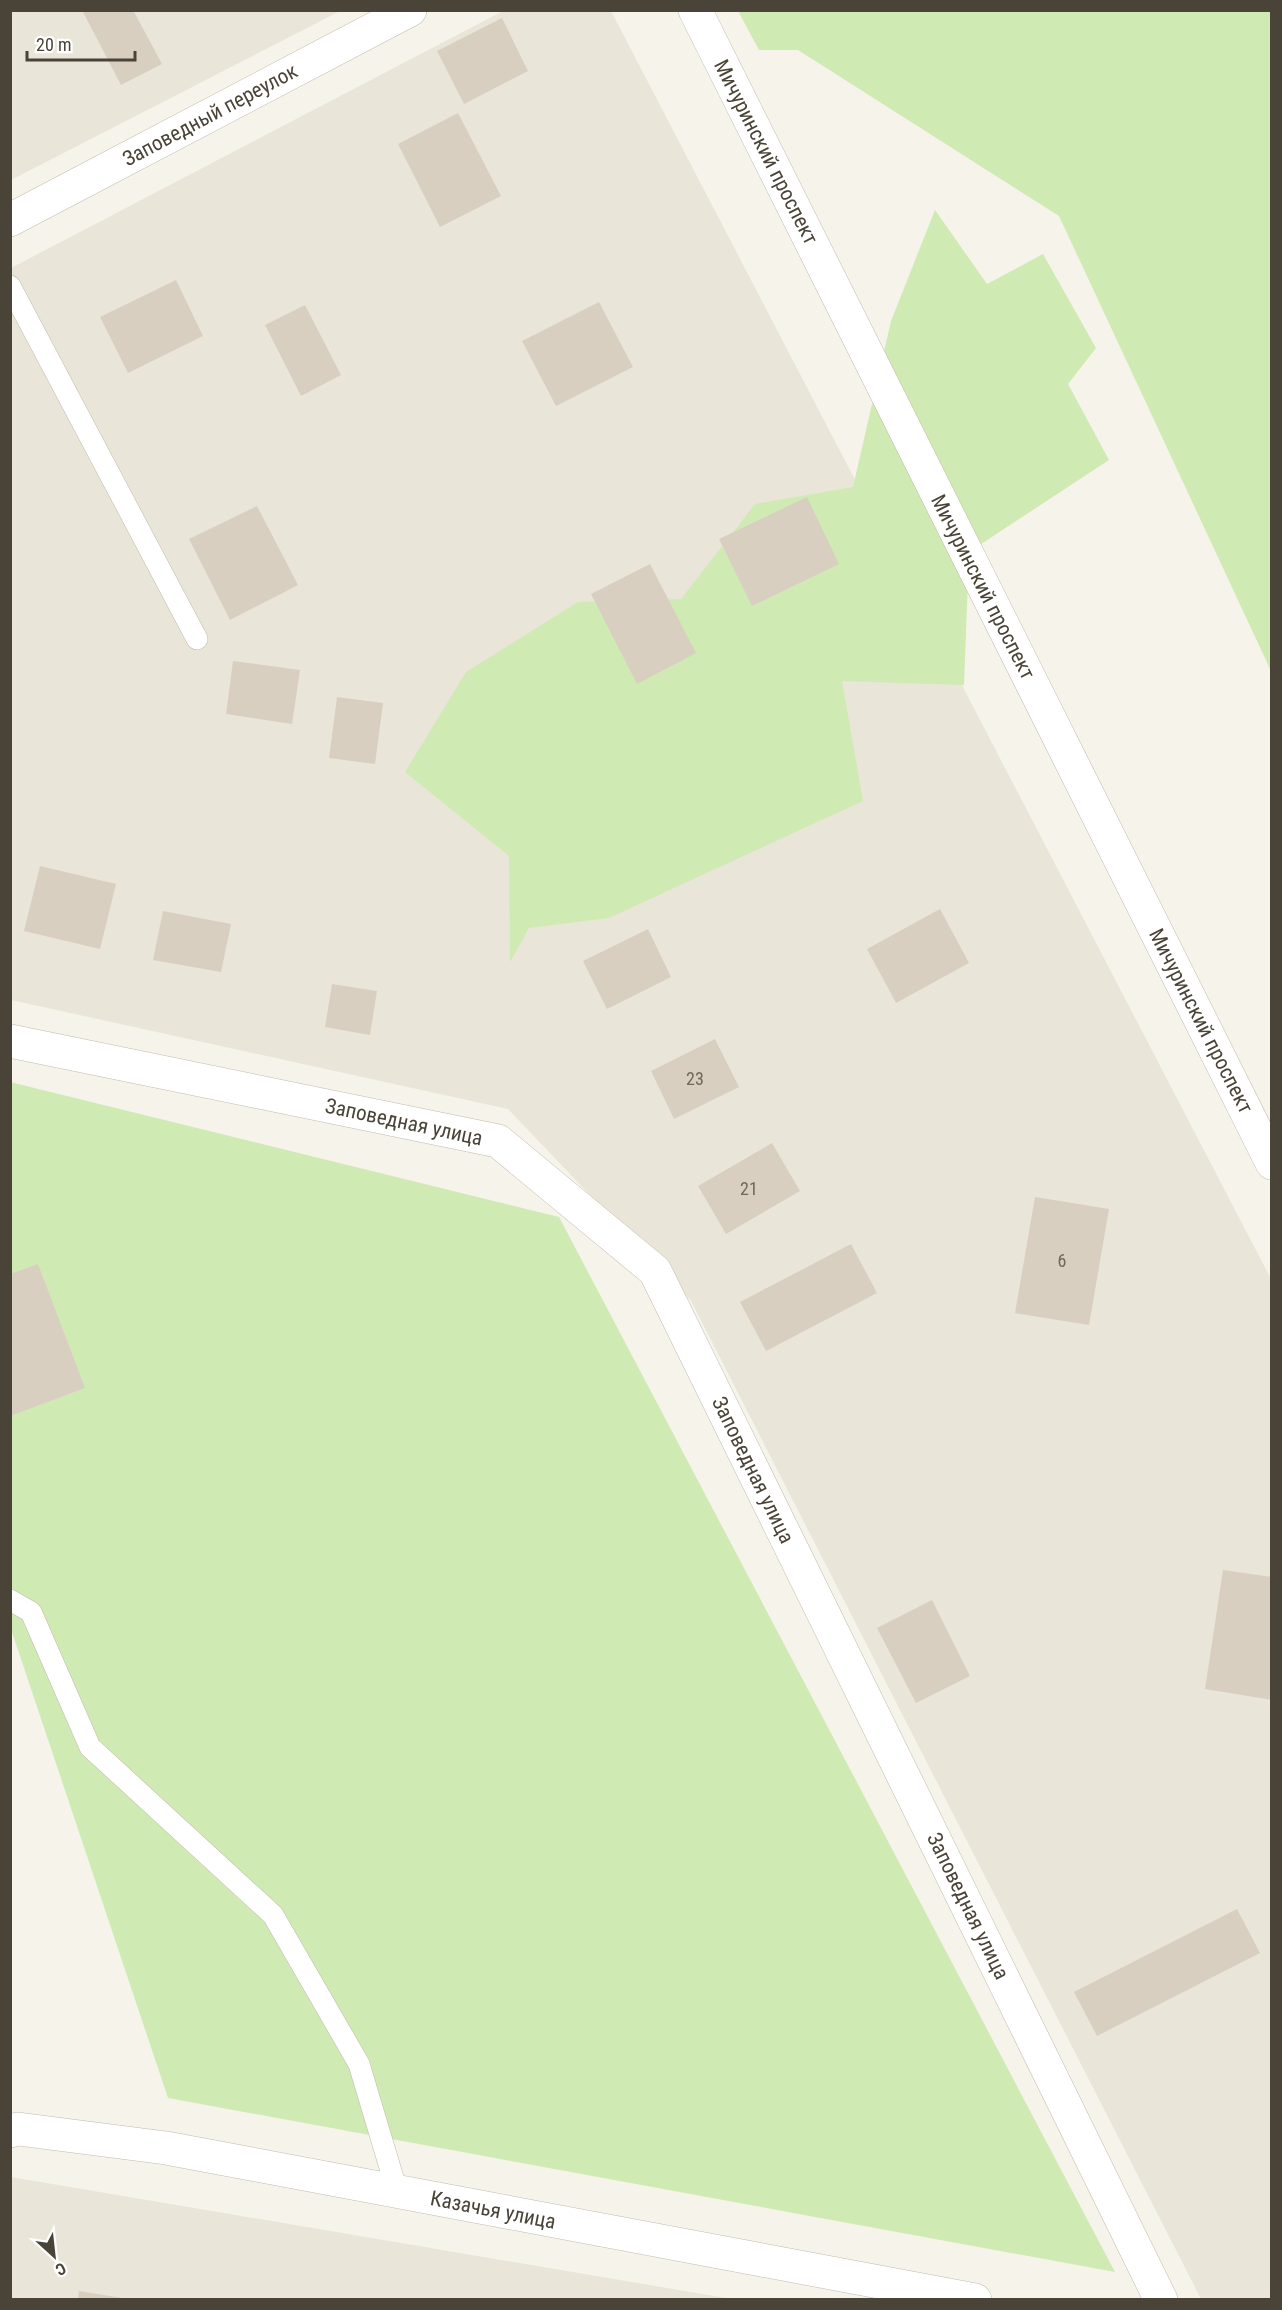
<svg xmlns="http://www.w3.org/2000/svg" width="1282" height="2310" viewBox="0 0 1282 2310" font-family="'Roboto Condensed',sans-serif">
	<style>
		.residential { fill: #eae5d9 }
		.green { fill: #d0eab4 }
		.building { fill: #d8cfc0 }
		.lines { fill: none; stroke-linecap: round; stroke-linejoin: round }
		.lane-casing { stroke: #c2bbad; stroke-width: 22 }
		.street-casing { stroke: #c2bbad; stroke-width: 34 }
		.lane { stroke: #fff; stroke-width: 21 }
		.street { stroke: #fff; stroke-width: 33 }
		.labels { text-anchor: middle; stroke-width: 5; stroke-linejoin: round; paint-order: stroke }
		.number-label { font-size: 18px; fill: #6e675a }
		.street-label { font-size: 21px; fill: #4a4438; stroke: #fff }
	</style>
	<rect width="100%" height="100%" fill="#f6f3eb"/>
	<path class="residential" d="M 11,11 L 340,11 L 11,180 Z
		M 503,11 L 611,11 L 1271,1279 L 1271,2299 L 1201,2299 L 691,1301 L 508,1109 L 11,1000 L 11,268 Z
		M 11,2177 L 732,2299 L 11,2299 Z"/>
	<path class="green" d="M 738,11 L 1271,11 L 1271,671 L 1059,216 L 798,50 L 759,50 Z
		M 935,210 L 987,284 L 1043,254 L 1096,348 L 1068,384 L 1109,460 L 969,552 L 964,685 L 842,681 L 863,801 L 609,918 L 529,928 L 510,962 L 509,856 L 405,772 L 466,672 L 578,602 L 681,599 L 755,504 L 853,487 L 891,321 Z
		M 10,1082 L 559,1217 L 1115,2272 L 168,2098 L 11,1629 Z"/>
	<path class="building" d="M 82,10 L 133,10 L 162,64 L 121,85 Z
		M 502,18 L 528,71 L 464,104 L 437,51 Z
		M 458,113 L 501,196 L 440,227 L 398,144 Z
		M 176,280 L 203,336 L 128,373 L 100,317 Z
		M 599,302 L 633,367 L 556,406 L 522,341 Z
		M 305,305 L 341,375 L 301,396 L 265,325 Z
		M 807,497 L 839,564 L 752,606 L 719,539 Z
		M 257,506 L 298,585 L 230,620 L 189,539 Z
		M 650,564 L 696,653 L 637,684 L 591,594 Z
		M 233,661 L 300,670 L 292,724 L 226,714 Z
		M 337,697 L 383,703 L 375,764 L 329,758 Z
		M 40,866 L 116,884 L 100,949 L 24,931 Z
		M 940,909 L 969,963 L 896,1003 L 867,949 Z
		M 163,911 L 231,924 L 221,972 L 153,960 Z
		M 648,929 L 671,977 L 607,1009 L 583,961 Z
		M 332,984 L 377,991 L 370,1035 L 325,1027 Z
		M 715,1039 L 739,1087 L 674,1119 L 651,1071 Z
		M 772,1143 L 800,1191 L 726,1234 L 698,1186 Z
		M 1035,1197 L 1109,1209 L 1089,1325 L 1015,1313 Z
		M 851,1244 L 877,1293 L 766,1351 L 740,1302 Z
		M 38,1264 L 85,1388 L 10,1416 L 10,1274 Z
		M 1223,1570 L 1272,1577 L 1272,1700 L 1205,1689 Z
		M 932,1600 L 970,1676 L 916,1703 L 877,1628 Z
		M 1237,1909 L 1260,1953 L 1097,2036 L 1074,1992 Z
		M 79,2291 L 122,2298 L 122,2300 L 78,2300 Z"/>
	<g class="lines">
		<g class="lane-casing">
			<path id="lane" d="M 10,286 L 197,639
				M 10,1600 L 31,1612 L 90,1747 L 273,1915 L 359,2064 L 397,2191"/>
		</g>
		<g class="street-casing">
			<path id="street" d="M 695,10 L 1272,1163
				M 10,220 L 410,10
				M 10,1041 L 498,1141 L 655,1271 L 1161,2300
				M 10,2131 L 18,2129 L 166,2148 L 975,2300"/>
		</g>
		<use href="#lane" class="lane"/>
		<use href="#street" class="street"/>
	</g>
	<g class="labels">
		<g class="number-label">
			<text x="695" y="1085">23</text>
			<text x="749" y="1195">21</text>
			<text x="1062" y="1267">6</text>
		</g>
		<g class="street-label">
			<text transform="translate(210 115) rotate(-28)" y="7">Заповедный переулок</text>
			<text transform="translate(766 152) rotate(63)" y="7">Мичуринский проспект</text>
			<text transform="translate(983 587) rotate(63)" y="7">Мичуринский проспект</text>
			<text transform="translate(1201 1021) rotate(63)" y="7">Мичуринский проспект</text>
			<text transform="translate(404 1122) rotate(12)" y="7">Заповедная улица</text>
			<text transform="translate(753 1470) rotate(64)" y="7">Заповедная улица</text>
			<text transform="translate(968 1906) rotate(64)" y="7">Заповедная улица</text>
			<text transform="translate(493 2210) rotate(11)" y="7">Казачья улица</text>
		</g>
	</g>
	<rect width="1282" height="2310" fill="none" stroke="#4a4438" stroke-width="24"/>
	<g transform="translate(54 2256) rotate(153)" stroke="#ffffff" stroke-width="4.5" paint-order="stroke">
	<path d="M0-4.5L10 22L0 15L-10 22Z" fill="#4a4438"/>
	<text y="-9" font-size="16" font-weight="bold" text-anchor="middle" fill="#4a4438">С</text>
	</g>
	<path d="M27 51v9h108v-9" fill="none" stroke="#4a4438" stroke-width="3"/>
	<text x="36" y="51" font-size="18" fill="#4a4438" stroke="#ffffff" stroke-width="4.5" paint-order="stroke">20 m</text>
</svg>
